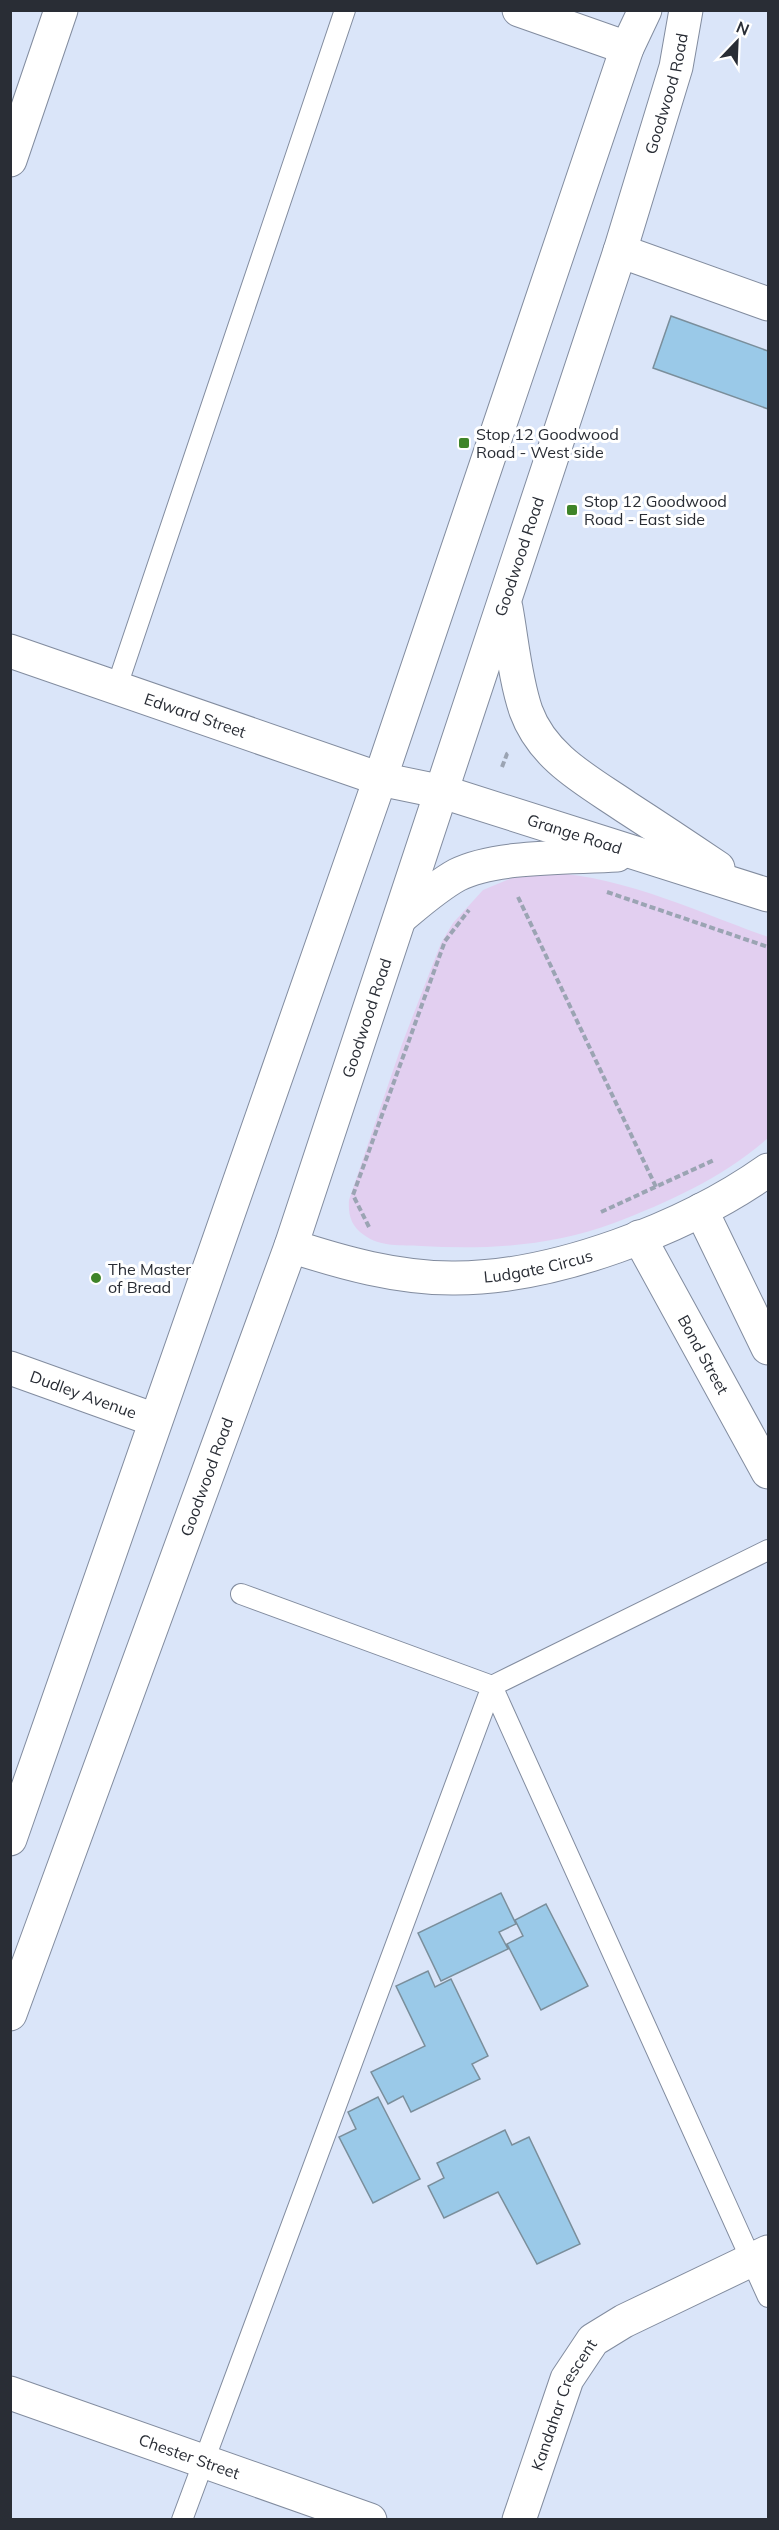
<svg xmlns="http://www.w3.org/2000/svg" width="779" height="2530" viewBox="0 0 779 2530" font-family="Mulish,sans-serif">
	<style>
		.green { fill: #e2cff0 }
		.building { fill: #9ac9e8; stroke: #7a8e9b; stroke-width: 1.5 }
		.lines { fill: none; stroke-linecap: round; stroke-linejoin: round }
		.lane-casing { stroke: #828c9f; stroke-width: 22 }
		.street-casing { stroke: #828c9f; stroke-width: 35 }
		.secondary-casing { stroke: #828c9f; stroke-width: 35 }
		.path { stroke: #9ba4b3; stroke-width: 4; stroke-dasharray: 6 3; stroke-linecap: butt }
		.lane { stroke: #fff; stroke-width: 20 }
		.street { stroke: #fff; stroke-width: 33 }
		.secondary { stroke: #fff; stroke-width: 33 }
		.poi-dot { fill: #3e8429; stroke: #fff; stroke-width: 2 }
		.labels { text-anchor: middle; stroke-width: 6; stroke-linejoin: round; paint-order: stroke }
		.street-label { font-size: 16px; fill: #292d35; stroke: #fff }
		.poi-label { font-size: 16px; fill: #292d35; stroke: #fff; text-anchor: start }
	</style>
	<rect width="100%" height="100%" fill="#dae5f9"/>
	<path class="green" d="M 526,872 C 611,870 690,909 768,937 L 768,1138 C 724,1177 669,1202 614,1223 C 553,1246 486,1250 421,1246 C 402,1245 380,1247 364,1235 C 351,1226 348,1215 349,1200 L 402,1044 L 441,943 L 453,923 L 483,890 Z"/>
	<path class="building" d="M 671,316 L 768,351 L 768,409 L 653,368 Z
		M 501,1893 L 516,1924 L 499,1932 L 508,1949 L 441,1981 L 418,1933 Z
		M 546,1904 L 588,1986 L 541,2010 L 507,1944 L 523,1936 L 515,1920 Z
		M 428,1971 L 435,1987 L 451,1979 L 488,2056 L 472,2064 L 480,2079 L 411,2112 L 403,2096 L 388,2104 L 371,2072 L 425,2046 L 396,1986 Z
		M 378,2097 L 420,2179 L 373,2203 L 339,2137 L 356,2129 L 348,2112 Z
		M 505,2130 L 512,2145 L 529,2137 L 580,2244 L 537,2264 L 498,2192 L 444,2218 L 428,2186 L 444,2178 L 437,2163 Z"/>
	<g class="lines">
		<g class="lane-casing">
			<path id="lane" d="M 116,689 L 345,10
				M 241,1594 L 492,1686 L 768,1550
				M 182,2520 L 492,1686 L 768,2297"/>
		</g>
		<g class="street-casing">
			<g id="street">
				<path d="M 519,10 L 627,48"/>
				<path d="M 10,160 L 61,10"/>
				<path d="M 620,251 L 768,304"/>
				<path d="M 701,1210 L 768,1348"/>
				<path id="s1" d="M 639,1237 L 768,1472"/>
				<path id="s2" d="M 291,1246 C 343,1263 397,1278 452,1278 C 553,1279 686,1228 768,1170"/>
				<path id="s3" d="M 10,1368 L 155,1420"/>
				<path id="s4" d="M 10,2393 L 370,2520"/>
				<path id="s5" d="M 519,2520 L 567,2379 L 593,2340 L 624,2321 L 768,2252"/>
			</g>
		</g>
		<g class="secondary-casing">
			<g id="secondary">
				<path d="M 506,608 C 512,641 515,679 526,711 C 543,758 588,781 626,807 C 657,827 687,847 718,868"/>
				<path id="s6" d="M 10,651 L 380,779 L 443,792 L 768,895"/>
				<path d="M 401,917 C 419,902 437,886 457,875 C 496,855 572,858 617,855"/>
				<path d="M 10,1839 L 380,779 L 627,48 L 645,10"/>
				<path id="s7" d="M 10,2014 L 291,1246 L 620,251 L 676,67 L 686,10"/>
			</g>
		</g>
		<path class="path" d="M 502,767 L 507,754 L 510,752
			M 607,892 L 768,947
			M 518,897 L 656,1187
			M 601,1212 L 714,1160
			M 369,1227 L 353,1195 L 445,941 L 469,910"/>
		<use href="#lane" class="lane"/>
		<use href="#street" class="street"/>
		<use href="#secondary" class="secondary"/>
	</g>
	<g class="poi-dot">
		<rect x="458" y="437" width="12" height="12" rx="3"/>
		<rect x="566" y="504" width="12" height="12" rx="3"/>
		<circle cx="96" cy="1278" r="6"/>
	</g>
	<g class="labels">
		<g class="street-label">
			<text dy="6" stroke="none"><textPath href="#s7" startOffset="2030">Goodwood Road</textPath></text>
			<text dy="6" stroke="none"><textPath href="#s7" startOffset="1544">Goodwood Road</textPath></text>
			<text dy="6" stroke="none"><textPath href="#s6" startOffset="196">Edward Street</textPath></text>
			<text dy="6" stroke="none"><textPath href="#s6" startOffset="594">Grange Road</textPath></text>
			<text dy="6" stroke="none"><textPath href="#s7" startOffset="1058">Goodwood Road</textPath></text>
			<text dy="6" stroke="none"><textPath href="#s2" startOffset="252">Ludgate Circus</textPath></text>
			<text dy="6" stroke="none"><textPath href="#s1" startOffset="134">Bond Street</textPath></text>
			<text dy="6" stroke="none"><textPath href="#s3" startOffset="78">Dudley Avenue</textPath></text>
			<text dy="6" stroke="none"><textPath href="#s7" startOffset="572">Goodwood Road</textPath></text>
			<text dy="6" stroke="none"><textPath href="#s5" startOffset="124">Kandahar Crescent</textPath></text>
			<text dy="6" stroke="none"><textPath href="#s4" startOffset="190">Chester Street</textPath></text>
		</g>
		<g class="poi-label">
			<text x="476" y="440">Stop 12 Goodwood<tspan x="476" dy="18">Road - West side</tspan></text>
			<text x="584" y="507">Stop 12 Goodwood<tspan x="584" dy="18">Road - East side</tspan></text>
			<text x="108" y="1275">The Master<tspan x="108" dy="18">of Bread</tspan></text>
		</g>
	</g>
	<rect width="779" height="2530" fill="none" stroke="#292d35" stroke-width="24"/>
	<g transform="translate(737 42) rotate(23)" stroke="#ffffff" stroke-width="4.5" paint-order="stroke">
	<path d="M0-4.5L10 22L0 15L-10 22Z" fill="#292d35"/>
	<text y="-9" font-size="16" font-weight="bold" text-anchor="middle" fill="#292d35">N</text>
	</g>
</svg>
